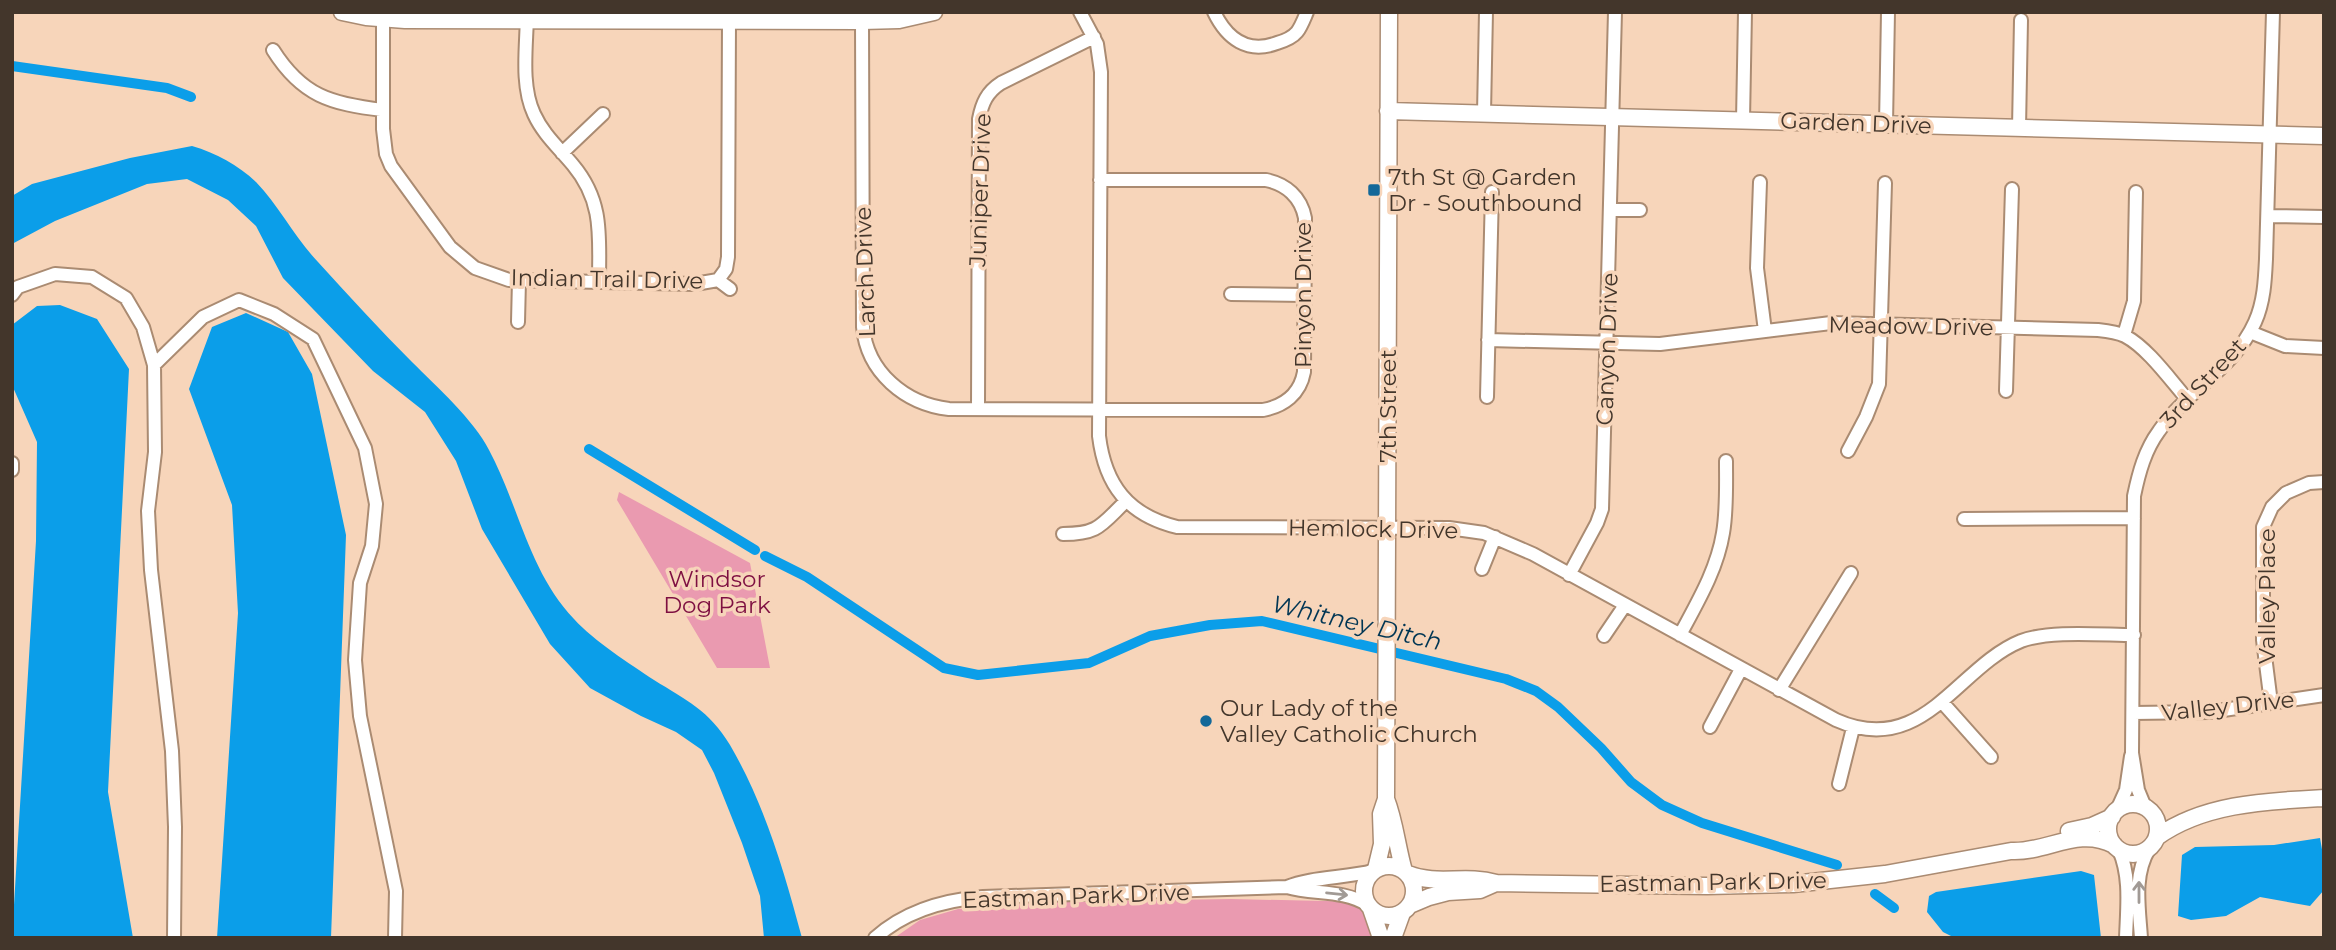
<svg xmlns="http://www.w3.org/2000/svg" width="2336" height="950" viewBox="0 0 2336 950" font-family="Montserrat,sans-serif">
	<style>
		.green { fill: #ea9ab0 }
		.water { fill: #0b9ee9 }
		.lines { fill: none; stroke-linecap: round; stroke-linejoin: round }
		.canal { stroke: #0b9ee9; stroke-width: 10 }
		.minor-casing { stroke: #aa8b72; stroke-width: 16 }
		.tertiary-casing { stroke: #aa8b72; stroke-width: 19 }
		.minor { stroke: #fff; stroke-width: 12 }
		.tertiary { stroke: #fff; stroke-width: 16 }
		.oneway { stroke: #a19a95 }
		.poi-dot { fill: #136899; stroke: #f7d5ba; stroke-width: 2.5 }
		.labels { text-anchor: middle; stroke-width: 7; stroke-linejoin: round; paint-order: stroke }
		.street-label { font-size: 23px; fill: #43362b; stroke: #f7d5ba }
		.poi-label { font-size: 23px; fill: #43362b; stroke: #f7d5ba; text-anchor: start }
		.park-label { font-size: 23px; fill: #7e0f41; stroke: #f7d5ba }
		.water-label { font-size: 24px; font-style: italic; fill: #013654; stroke: #f7d5ba }
	</style>
	<rect width="100%" height="100%" fill="#f7d5ba"/>
	<path class="green" d="M 619,492 L 750,563 L 770,668 L 717,668 L 617,500 Z
		M 1231,899 L 1370,902 L 1378,938 L 894,938 L 920,920 L 958,909 L 1042,902 Z"/>
	<path class="water" d="M 192,146 C 216,153 238,165 256,182 C 279,206 295,238 318,262 C 349,296 380,330 412,362 C 436,386 474,420 489,450 C 519,506 529,572 574,619 C 594,641 630,664 654,680 C 686,700 709,710 730,745 C 765,805 784,871 802,938 L 764,938 L 760,896 L 742,843 L 714,773 L 702,750 L 676,732 L 641,716 L 590,688 L 550,644 L 482,529 L 456,461 L 425,412 L 373,371 L 283,278 L 256,226 L 228,200 L 187,179 L 147,184 L 55,221 L 12,244 L 12,196 L 32,184 L 130,158 Z
		M 60,305 L 97,319 L 129,369 L 108,792 L 133,938 L 12,938 L 36,541 L 37,442 L 12,385 L 12,325 L 37,306 Z
		M 246,313 L 288,332 L 312,374 L 346,535 L 331,938 L 217,938 L 238,613 L 232,505 L 189,389 L 212,327 Z
		M 2320,838 L 2324,861 L 2324,890 L 2310,906 L 2260,897 L 2226,916 L 2191,920 L 2178,916 L 2182,855 L 2195,847 L 2274,845 Z
		M 2081,871 L 2094,875 L 2101,938 L 1955,938 L 1943,932 L 1927,912 L 1929,896 L 1936,892 Z"/>
	<g class="lines">
		<path class="canal" d="M 12,66 L 167,88 L 191,97
			M 589,449 L 755,550
			M 765,556 L 807,577 L 944,668 L 978,675 L 1089,663 L 1150,636 L 1210,625 L 1262,621 L 1506,679 L 1536,691 L 1558,707 L 1601,748 L 1631,782 L 1662,805 L 1702,823 L 1837,865
			M 1875,894 L 1894,908"/>
		<g class="minor-casing">
			<path id="minor" d="M 527,12 C 527,44 520,84 534,114 C 543,134 559,148 573,165 C 604,202 599,237 599,282
				M 1080,12 L 1097,44 L 1101,72 L 1099,436 C 1105,485 1128,515 1177,527 L 1449,528 L 1484,533 L 1533,554 L 1836,720 C 1923,759 1957,667 2021,641 C 2050,630 2102,635 2134,635
				M 1214,12 C 1227,39 1248,54 1277,43 C 1284,41 1292,38 1297,32 C 1301,27 1304,19 1307,12
				M 383,19 L 383,129 L 386,154 L 391,166 L 450,247 L 475,268 L 509,280 L 695,284 L 718,280 L 726,269 L 728,257 L 729,21
				M 862,21 L 863,327 C 867,372 905,404 949,409 L 1263,410 C 1284,406 1300,394 1304,372 L 1305,218 C 1301,197 1286,184 1266,180 L 1100,180
				M 273,50 C 302,96 331,104 383,110
				M 1484,113 L 1486,12
				M 1743,120 L 1745,12
				M 1886,124 L 1888,12
				M 2019,128 L 2021,20
				M 562,153 L 603,114
				M 1760,182 L 1757,268 L 1765,331
				M 1611,210 L 1640,210
				M 2268,216 L 2324,217
				M 718,280 L 730,289
				M 1231,294 L 1305,295
				M 12,295 L 18,287 L 55,274 L 92,277 L 126,298 L 143,327 L 154,365 L 155,452 L 148,511 L 151,570 L 172,751 L 175,827 L 174,938
				M 518,322 L 519,280
				M 2250,332 L 2285,346 L 2324,348
				M 2124,335 L 2134,301 L 2136,192
				M 1488,340 L 1660,344 L 1831,323 L 2098,330 C 2108,331 2117,332 2125,336 C 2148,348 2171,381 2188,400
				M 154,365 L 203,317 L 239,300 L 274,314 L 313,339 L 365,448 L 376,504 L 372,546 L 360,583 L 355,660 L 360,716 L 396,891 L 395,938
				M 2006,391 L 2012,189
				M 1487,397 L 1492,192
				M 978,409 L 979,119 C 982,103 987,92 1001,83 L 1094,37
				M 1848,451 L 1866,417 L 1879,384 L 1885,183
				M 12,463 L 12,470
				M 1964,519 L 2134,518
				M 1063,534 C 1099,534 1101,525 1126,501
				M 1482,569 L 1495,537
				M 1569,575 L 1597,523 L 1602,509 L 1615,12
				M 1680,635 C 1697,603 1717,570 1723,533 C 1727,510 1726,485 1726,461
				M 1604,636 L 1625,605
				M 1779,690 L 1851,573
				M 1942,702 L 1991,757
				M 2271,703 L 2263,640 L 2263,527 L 2272,507 L 2286,493 L 2309,483 L 2324,482
				M 2133,713 L 2210,712 L 2324,695
				M 1710,727 L 1741,669
				M 1839,784 L 1853,728
				M 2145,807 L 2138,790 L 2132,753 L 2134,496 C 2139,472 2145,450 2159,431 C 2187,390 2234,369 2255,322 C 2264,302 2265,280 2266,259 L 2273,12
				M 2117,810 L 2126,790 L 2131,756
				M 2119,850 C 2131,877 2127,908 2126,938
				M 1287,887 C 1311,877 1345,878 1373,871
				M 875,938 C 905,911 944,900 983,897 L 1287,887 C 1314,895 1342,889 1368,905
				M 2141,938 C 2139,907 2133,876 2149,849"/>
		</g>
		<g class="tertiary-casing">
			<path id="tertiary" d="M 342,12 L 366,17 L 405,20 L 862,21 L 899,20 L 934,12
				M 1388,111 L 2324,136
				M 1386,799 C 1395,822 1397,847 1404,871
				M2108 829a25 25 0 1 1 50 0a25 25 0 1 1-50 0Z
				M 2069,831 L 2092,826 L 2112,817
				M 2157,837 C 2204,803 2268,801 2324,798
				M1364 891a25 25 0 1 1 50 0a25 25 0 1 1-50 0Z
				M 1376,869 L 1382,844 L 1381,814 L 1386,799 L 1389,12
				M 1408,874 C 1438,886 1464,874 1496,883 L 1707,886 L 1793,884 L 1885,874 L 2011,851 C 2047,853 2078,826 2114,845
				M 1410,905 L 1429,897 L 1448,892 L 1480,890 L 1496,883
				M 1371,909 L 1381,938
				M 1393,938 L 1402,913"/>
		</g>
		<use href="#minor" class="minor"/>
		<use href="#tertiary" class="tertiary"/>
	</g>
	<defs><path id="oneway-shaft" d="M-6 0H5M1.5-3L5.5 0L1.5 3" fill="none" stroke-width="1.6" stroke-linecap="round" stroke-linejoin="round" transform="scale(1.75)"/></defs>
	<g class="oneway">
		<use href="#oneway-shaft" transform="translate(2139 892) rotate(-90)"/>
		<use href="#oneway-shaft" transform="translate(1337 894) rotate(6)"/>
	</g>
	<g class="poi-dot">
		<rect x="1367" y="183" width="14" height="14" rx="3.5"/>
		<circle cx="1206" cy="721" r="7"/>
	</g>
	<g class="labels">
		<g class="street-label">
			<text transform="translate(1856 123) rotate(2)" y="8">Garden Drive</text>
			<text transform="translate(980 190) rotate(-88)" y="8">Juniper Drive</text>
			<text transform="translate(865 272) rotate(-92)" y="8">Larch Drive</text>
			<text transform="translate(607 279) rotate(1)" y="8">Indian Trail Drive</text>
			<text transform="translate(1303 295) rotate(-90)" y="8">Pinyon Drive</text>
			<text transform="translate(1911 326) rotate(1)" y="8">Meadow Drive</text>
			<text transform="translate(1607 349) rotate(-88)" y="8">Canyon Drive</text>
			<text transform="translate(2203 383) rotate(-47)" y="8">3rd Street</text>
			<text transform="translate(1388 406) rotate(-90)" y="8">7th Street</text>
			<text transform="translate(1373 529) rotate(1)" y="8">Hemlock Drive</text>
			<text transform="translate(2267 596) rotate(-90)" y="8">Valley Place</text>
			<text transform="translate(2228 706) rotate(-6)" y="8">Valley Drive</text>
			<text transform="translate(1713 882) rotate(-1)" y="8">Eastman Park Drive</text>
			<text transform="translate(1076 896) rotate(-2)" y="8">Eastman Park Drive</text>
		</g>
		<g class="poi-label">
			<text x="1388" y="185">7th St @ Garden<tspan x="1388" dy="26">Dr - Southbound</tspan></text>
			<text x="1220" y="716">Our Lady of the<tspan x="1220" dy="26">Valley Catholic Church</tspan></text>
		</g>
		<g class="park-label">
			<text x="717" y="587">Windsor<tspan x="717" dy="26">Dog Park</tspan></text>
		</g>
		<g class="water-label">
			<text transform="translate(1357 623) rotate(13)" y="8">Whitney Ditch</text>
		</g>
	</g>
	<rect width="2336" height="950" fill="none" stroke="#43362b" stroke-width="28"/>
</svg>
